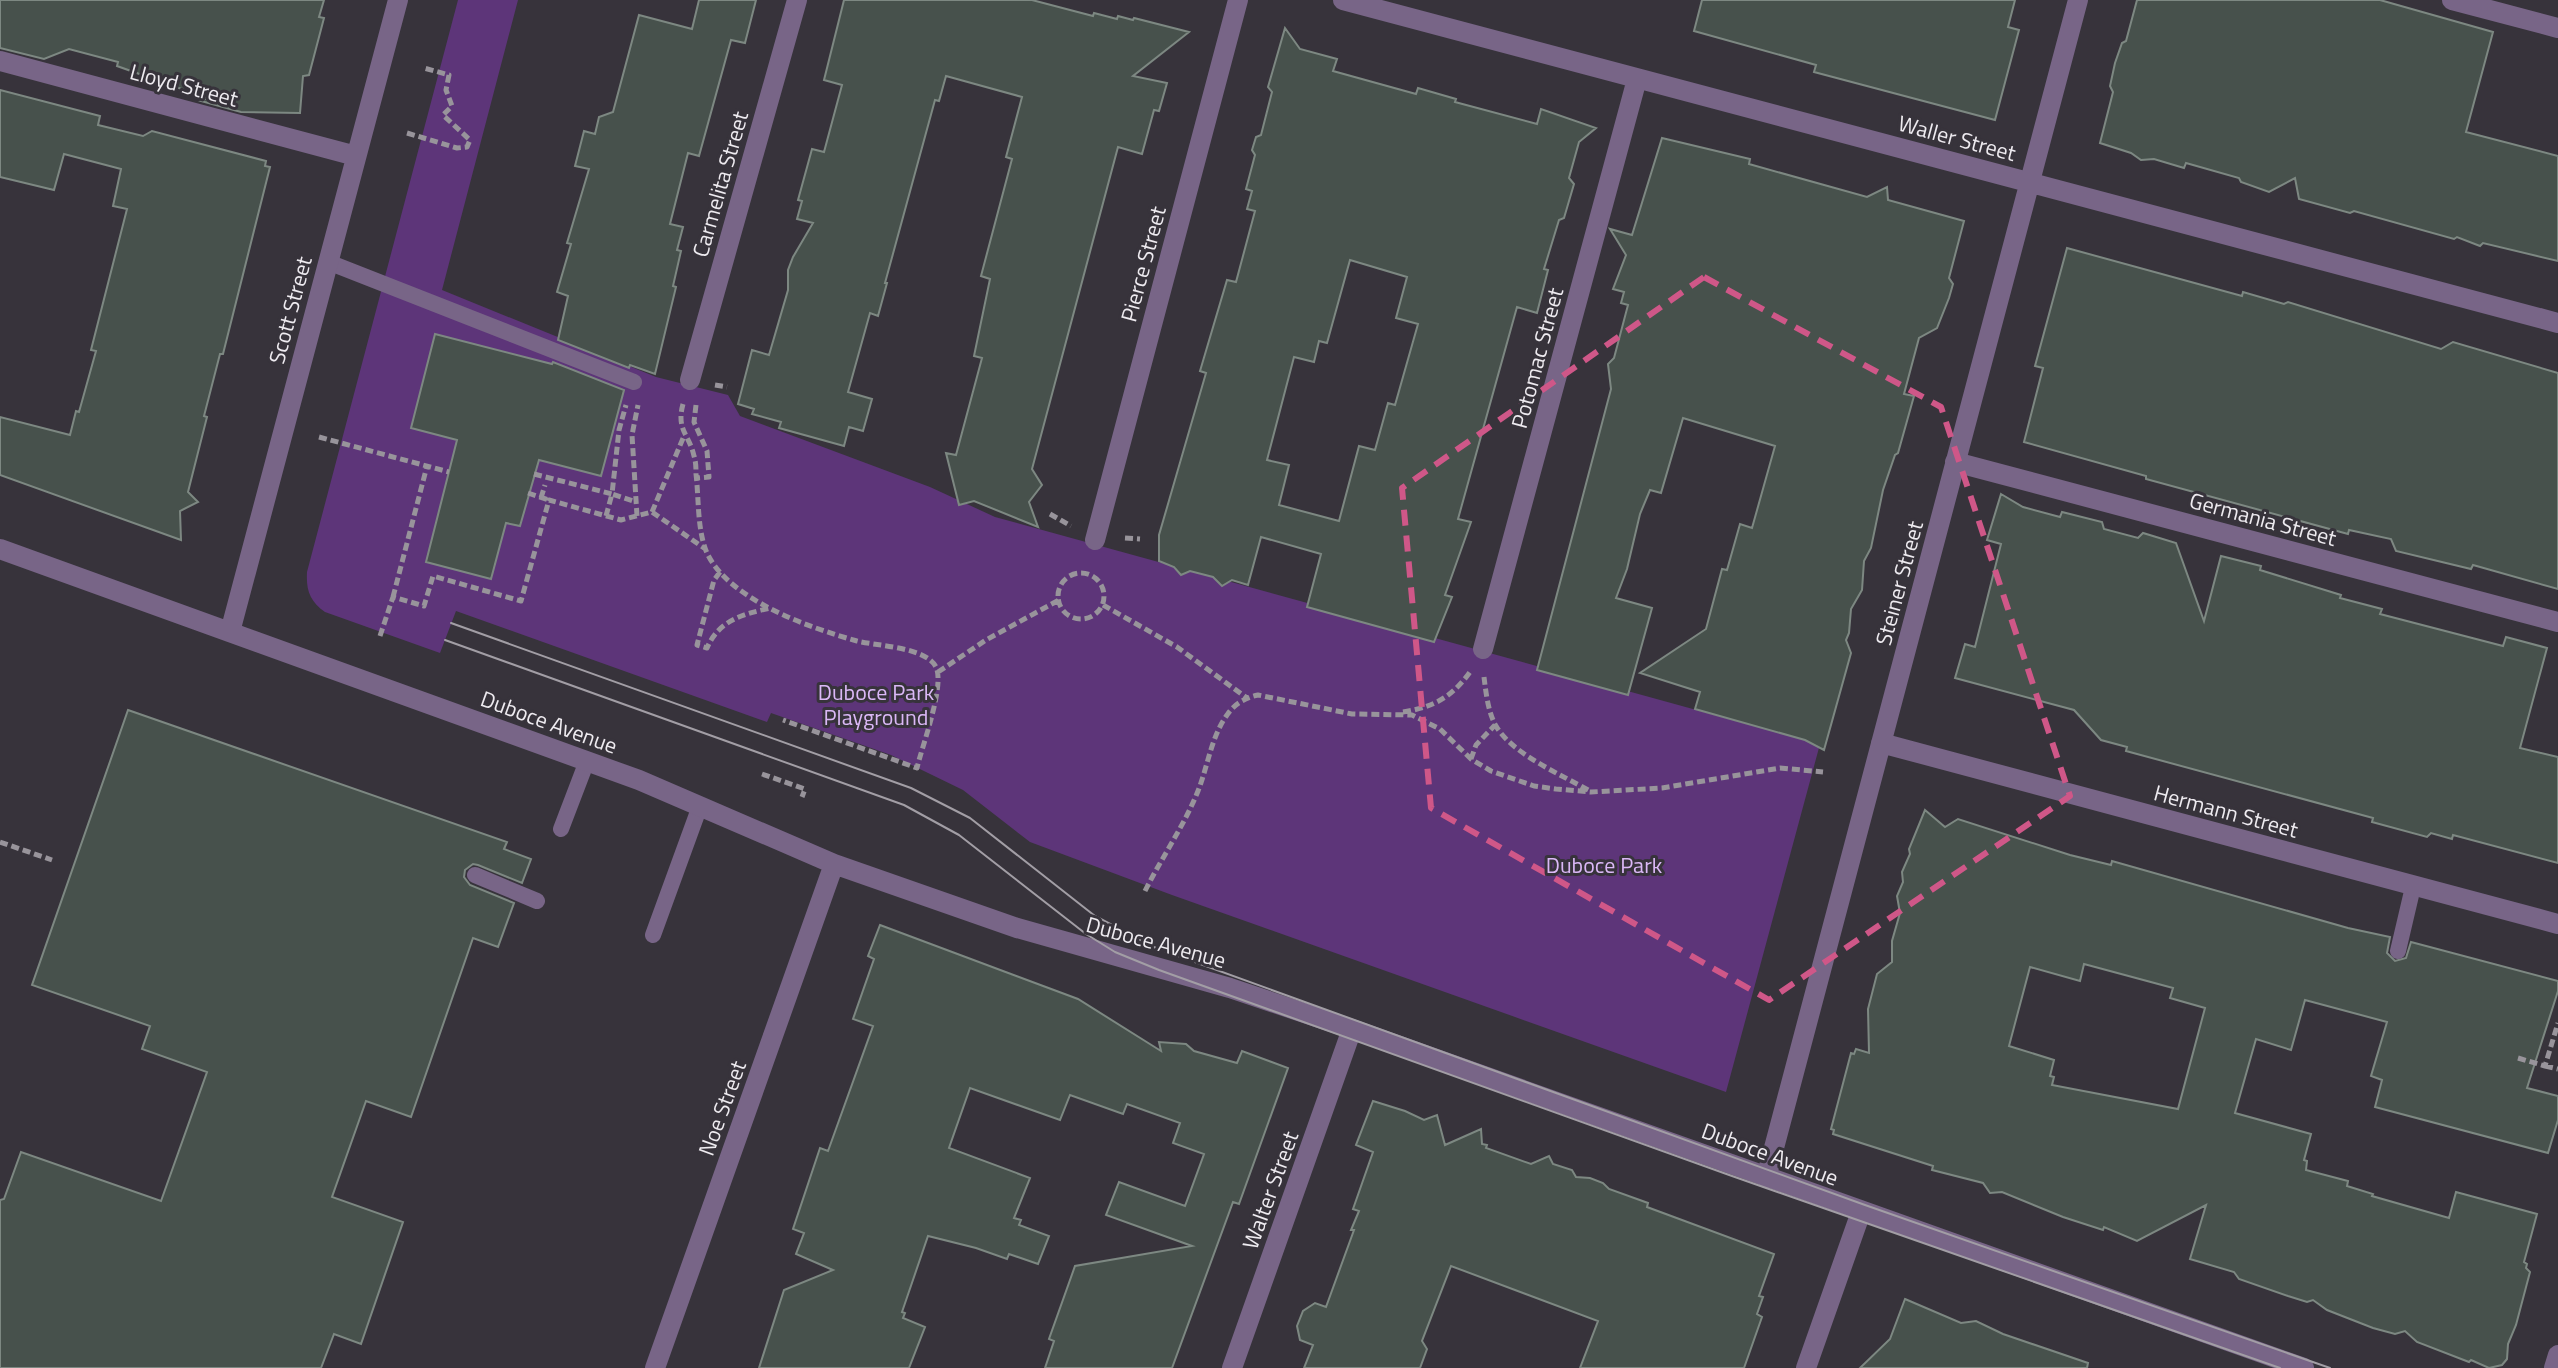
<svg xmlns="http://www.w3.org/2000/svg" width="2558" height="1368" viewBox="0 0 2558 1368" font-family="'Titillium Web',sans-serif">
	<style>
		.green { fill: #5d3579 }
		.building { fill: #47514c; stroke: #7d8882; stroke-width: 2; fill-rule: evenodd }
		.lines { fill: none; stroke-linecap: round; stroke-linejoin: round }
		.path { stroke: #98949b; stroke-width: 5; stroke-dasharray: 8 4; stroke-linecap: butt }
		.lane { stroke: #786587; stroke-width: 16 }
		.street { stroke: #786587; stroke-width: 20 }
		.tram { stroke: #a29ea5; stroke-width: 2 }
		.marked { fill: none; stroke: #cf5788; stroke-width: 6; stroke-dasharray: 16 10; stroke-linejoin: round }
		.labels { text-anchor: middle; stroke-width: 6; stroke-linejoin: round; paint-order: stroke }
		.street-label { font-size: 22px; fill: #eeebf0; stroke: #37333b }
		.park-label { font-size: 22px; fill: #dbb8f7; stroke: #37333b }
	</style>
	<rect width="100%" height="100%" fill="#37333b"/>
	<path class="green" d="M 458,0 L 518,0 L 442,290 L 656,377 L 728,395 L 740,416 L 930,487 L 995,517 L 1820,744 L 1726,1092 L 1172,895 L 1030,842 L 963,790 L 891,755 L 771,713 L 767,722 L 456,611 L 440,653 L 325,612 C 310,601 306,591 307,572 Z"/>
	<path class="building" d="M 0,0 L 324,0 L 319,17 L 324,18 L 309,75 L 303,76 L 300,113 L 241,112 L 201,101 L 207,98 L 117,66 L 118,62 L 69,49 L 44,59 L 0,48 Z
		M 699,0 L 756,0 L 745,43 L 731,40 L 699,156 L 688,153 L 670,224 L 683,227 L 677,250 L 681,251 L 673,286 L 676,287 L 655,374 L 630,365 L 629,368 L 558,340 L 568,296 L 557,292 L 571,244 L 567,243 L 589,169 L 575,166 L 584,131 L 595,134 L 599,117 L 613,112 L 639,15 L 692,29 Z
		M 844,0 L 1032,0 L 1093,16 L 1094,13 L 1117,19 L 1118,16 L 1133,20 L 1134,18 L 1189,32 L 1133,76 L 1167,83 L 1159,111 L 1154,110 L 1142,154 L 1118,147 L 1032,469 L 1042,485 L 1029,502 L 1038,527 L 974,501 L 959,505 L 946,453 L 956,455 L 982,358 L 974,356 L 990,279 L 981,276 L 1012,159 L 1006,157 L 1022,97 L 946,76 L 939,101 L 935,100 L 885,283 L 887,283 L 878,316 L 870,313 L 848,392 L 872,399 L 863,431 L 849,427 L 844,446 L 779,428 L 781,422 L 752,414 L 754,409 L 738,404 L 752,350 L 769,355 L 788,290 L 788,270 L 793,257 L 813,223 L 797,219 L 802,201 L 798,200 L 812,149 L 824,152 L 842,85 L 824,80 Z
		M 1702,0 L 2015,0 L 2008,27 L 2019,30 L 1995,120 L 1814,72 L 1816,65 L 1694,31 Z
		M 2137,0 L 2380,0 L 2493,32 L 2466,132 L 2558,156 L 2558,261 L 2483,243 L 2480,246 L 2457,237 L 2454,239 L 2354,211 L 2350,213 L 2299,199 L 2295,178 L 2269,192 L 2241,182 L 2239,178 L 2186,163 L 2184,168 L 2154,159 L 2141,160 L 2131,153 L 2100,143 L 2113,92 L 2110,86 L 2115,63 L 2122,43 L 2126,41 Z
		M 1285,28 L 1300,49 L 1337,59 L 1333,71 L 1416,94 L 1418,88 L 1456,99 L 1455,102 L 1537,124 L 1541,109 L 1596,128 L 1579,142 L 1569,178 L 1574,184 L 1564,218 L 1559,220 L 1544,269 L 1548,270 L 1537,313 L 1517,307 L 1458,519 L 1471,522 L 1445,595 L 1452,597 L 1434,642 L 1307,607 L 1321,554 L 1261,537 L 1248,585 L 1232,580 L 1222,586 L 1213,577 L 1190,571 L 1181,575 L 1174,567 L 1159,561 L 1159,535 L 1206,373 L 1200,371 L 1227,280 L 1236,282 L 1255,211 L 1247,209 L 1252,191 L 1246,189 L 1255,155 L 1252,150 L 1256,137 L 1261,135 L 1272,92 L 1268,87 ZM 1350,260 L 1407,277 L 1396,318 L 1418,324 L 1395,405 L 1388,403 L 1375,450 L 1359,446 L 1339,521 L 1279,505 L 1289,465 L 1267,460 L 1294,357 L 1314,362 L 1319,341 L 1327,343 Z
		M 0,90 L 100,116 L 98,125 L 143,136 L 152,131 L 266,161 L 265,166 L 270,167 L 223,354 L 220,354 L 204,416 L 207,417 L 188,492 L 198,502 L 180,511 L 181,540 L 0,475 L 0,417 L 70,435 L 76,411 L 79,412 L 96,351 L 91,350 L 127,209 L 113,206 L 121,169 L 64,154 L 54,190 L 0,177 Z
		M 1662,138 L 1750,159 L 1749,164 L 1867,197 L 1887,187 L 1888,200 L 1964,221 L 1949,278 L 1953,284 L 1949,298 L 1937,328 L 1919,338 L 1904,394 L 1914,396 L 1898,453 L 1895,455 L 1883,490 L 1871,548 L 1864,561 L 1862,590 L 1851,609 L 1849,633 L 1846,640 L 1851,653 L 1824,750 L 1805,740 L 1695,709 L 1700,692 L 1640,673 L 1706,629 L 1722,569 L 1727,570 L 1740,524 L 1752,528 L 1775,446 L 1683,418 L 1661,493 L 1650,490 L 1640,514 L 1627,569 L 1616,598 L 1652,608 L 1628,695 L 1537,670 L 1611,389 L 1608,364 L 1614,358 L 1628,305 L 1621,303 L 1624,292 L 1613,289 L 1626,255 L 1610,229 L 1632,235 Z
		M 2067,248 L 2242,296 L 2243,292 L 2284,304 L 2288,302 L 2441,349 L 2453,342 L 2558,373 L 2558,589 L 2473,565 L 2471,569 L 2396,551 L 2391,539 L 2349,530 L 2348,534 L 2146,479 L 2146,476 L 2024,442 L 2043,368 L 2035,366 Z
		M 435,334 L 552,364 L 553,362 L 624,390 L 601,476 L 539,460 L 520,526 L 506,523 L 491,579 L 426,562 L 457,440 L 411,428 Z
		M 2001,494 L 2023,507 L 2060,517 L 2062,512 L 2102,522 L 2104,529 L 2138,538 L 2143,533 L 2176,543 L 2204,621 L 2221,556 L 2261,566 L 2260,570 L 2341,595 L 2340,598 L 2382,609 L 2380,614 L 2503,646 L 2506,637 L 2547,648 L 2520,748 L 2558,757 L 2558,863 L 2453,835 L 2452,839 L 2431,833 L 2427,837 L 2372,822 L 2373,818 L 2126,751 L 2127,747 L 2101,740 L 2074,710 L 1955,678 L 1965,644 L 1975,647 L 2001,544 L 1987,540 Z
		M 128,710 L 507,842 L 504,849 L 531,859 L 522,883 L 478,865 L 473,864 L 465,870 L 464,877 L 470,885 L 514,903 L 498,947 L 473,938 L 411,1117 L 366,1101 L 332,1197 L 403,1222 L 361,1344 L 334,1334 L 321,1368 L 0,1368 L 0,1200 L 4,1199 L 21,1152 L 161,1201 L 207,1072 L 142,1049 L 150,1026 L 32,985 Z
		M 1925,810 L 1945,827 L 1958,819 L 2070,855 L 2111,865 L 2112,861 L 2348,928 L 2390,937 L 2387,953 L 2395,961 L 2406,958 L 2411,942 L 2558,981 L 2558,991 L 2527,1088 L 2558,1096 L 2558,1120 L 2548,1153 L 2375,1107 L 2382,1080 L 2371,1076 L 2387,1022 L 2305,1000 L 2291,1050 L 2256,1039 L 2235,1113 L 2311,1134 L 2304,1160 L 2307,1161 L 2306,1170 L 2348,1181 L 2347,1186 L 2373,1194 L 2372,1196 L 2449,1218 L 2456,1192 L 2537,1214 L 2524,1262 L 2527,1264 L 2526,1268 L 2530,1272 L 2516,1325 L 2508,1344 L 2507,1359 L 2502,1365 L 2489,1368 L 2471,1360 L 2469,1362 L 2417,1342 L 2405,1331 L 2395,1334 L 2373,1328 L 2327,1310 L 2313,1300 L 2307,1302 L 2288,1296 L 2239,1279 L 2234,1272 L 2190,1259 L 2206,1205 L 2137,1241 L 2104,1227 L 2103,1230 L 2063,1217 L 2002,1192 L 1990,1193 L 1983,1183 L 1932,1170 L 1933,1166 L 1833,1134 L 1834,1130 L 1831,1129 L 1851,1053 L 1854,1054 L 1856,1049 L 1869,1053 L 1868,1009 L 1877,974 L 1892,962 L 1892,941 L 1900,913 L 1897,896 L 1903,882 L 1902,872 L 1910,854 L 1909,849 ZM 2084,964 L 2173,988 L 2170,998 L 2205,1008 L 2178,1109 L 2052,1085 L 2054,1077 L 2050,1076 L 2054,1060 L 2009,1046 L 2030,967 L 2080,981 Z
		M 880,925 L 1078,999 L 1161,1051 L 1159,1042 L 1186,1044 L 1194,1051 L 1237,1063 L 1242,1051 L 1288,1068 L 1239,1204 L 1233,1202 L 1172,1368 L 1045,1368 L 1054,1341 L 1049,1339 L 1075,1266 L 1192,1246 L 1106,1215 L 1119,1182 L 1185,1206 L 1204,1154 L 1173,1143 L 1180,1123 L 1127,1104 L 1123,1114 L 1070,1095 L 1060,1120 L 970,1088 L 949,1148 L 1030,1178 L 1014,1218 L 1021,1220 L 1019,1225 L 1049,1236 L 1038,1264 L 1009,1254 L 1007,1259 L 976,1248 L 928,1236 L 902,1312 L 905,1313 L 903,1318 L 925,1327 L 909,1368 L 759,1368 L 784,1290 L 833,1270 L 796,1254 L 804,1233 L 793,1229 L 820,1148 L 828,1151 L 873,1026 L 853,1019 L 874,959 L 868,956 Z
		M 1373,1101 L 1405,1111 L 1424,1120 L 1437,1115 L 1445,1145 L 1481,1129 L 1482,1144 L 1487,1145 L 1486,1148 L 1531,1164 L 1549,1156 L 1553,1164 L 1572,1170 L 1576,1177 L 1590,1178 L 1603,1183 L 1609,1189 L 1648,1203 L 1647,1207 L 1774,1254 L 1759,1296 L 1763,1297 L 1757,1314 L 1762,1317 L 1744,1368 L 1580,1368 L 1598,1321 L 1451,1266 L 1422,1341 L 1427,1349 L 1420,1368 L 1304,1368 L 1313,1345 L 1300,1340 L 1297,1326 L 1303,1311 L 1315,1303 L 1326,1307 L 1354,1230 L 1351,1230 L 1359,1211 L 1353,1209 L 1373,1152 L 1356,1145 Z
		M 1905,1299 L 1961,1323 L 1976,1321 L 2003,1334 L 2088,1363 L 2087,1368 L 1860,1368 L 1890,1339 Z"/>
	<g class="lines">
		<path class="path" d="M 407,133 L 457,148 L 467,147 L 470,140 L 443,115 L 452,106 L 446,90 L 449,75 L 424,68
			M 715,385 L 727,387
			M 683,404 C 676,430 689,434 694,456 C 696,462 696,469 696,474 C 699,499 697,530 707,553 C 729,600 810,628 857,641 C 877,646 926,647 936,667 C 945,686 922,746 917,768 L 783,720
			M 696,405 L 694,422 L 707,451 L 709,477 L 697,478
			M 319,437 L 449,472
			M 534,474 L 612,494 L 619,430 L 626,405
			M 528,493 L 549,500
			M 541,498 L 545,485
			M 652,512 L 684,436
			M 1050,514 L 1071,526
			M 606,516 L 612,494 L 636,502
			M 637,516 L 632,435 L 638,405
			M 1125,538 L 1140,539
			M 720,572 L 714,580 L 697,645 L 707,648 C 719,620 743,614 771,608
			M1058 596a23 23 0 1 1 46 0a23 23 0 1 1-46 0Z
			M 393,597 L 427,466
			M 1103,605 L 1177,647 L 1247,698
			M 380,636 L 393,597 L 424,606 L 433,576 L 521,601 L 549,500 L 621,520 L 652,512 L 704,548
			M 938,672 L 986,640 L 1059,600
			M 1484,677 C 1486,693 1488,712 1496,726 C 1512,754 1562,775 1590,791
			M 1403,712 C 1434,707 1452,697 1470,672
			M 1471,759 L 1476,745 L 1495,725
			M 762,774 L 805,789 L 802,797
			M 0,842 L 52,860
			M 1145,891 C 1162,857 1184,826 1198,791 C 1208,766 1211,737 1227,715 C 1234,704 1245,698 1258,695 L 1352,714 L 1412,715 L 1440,729 L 1471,759 L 1491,771 L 1534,786 L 1556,789 L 1591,792 L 1662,788 L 1780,768 L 1823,772
			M 2518,1058 L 2545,1066 L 2558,1023
			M 2545,1066 L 2558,1069"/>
		<path class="lane" d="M 328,262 L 634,382
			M 561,829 L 587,761
			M 475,875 L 537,901
			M 653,935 L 700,806
			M 2398,951 L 2413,887"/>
		<path class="street" d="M 1343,0 L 2558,323
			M 2452,0 L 2558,28
			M 0,61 L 356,156
			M 690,380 L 797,0
			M 1955,462 L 2558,622
			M 1095,540 L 1238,0
			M 0,549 L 639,780 L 834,864 L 1017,928 L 1230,988 L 1352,1029 L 2304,1368
			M 230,632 L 398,0
			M 1483,649 L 1637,79
			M 1881,743 L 2558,924
			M 1766,1178 L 2078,0
			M 655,1368 L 834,864
			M 1232,1368 L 1352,1029
			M 1806,1368 L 1861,1212
			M 2554,1368 L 2558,1355"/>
		<path class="tram" d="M 451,623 L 911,788 L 970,818 L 1095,916 L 1156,948 L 1865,1205 L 2330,1368
			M 445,640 L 904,805 L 959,835 L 1086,934 L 1115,952 L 1159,970 L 1732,1176 L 2280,1368"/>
	</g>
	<path class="marked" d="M 1704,277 L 1941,407 L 2070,796 L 1769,1000 L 1431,808 L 1402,488 Z"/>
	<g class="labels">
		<g class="street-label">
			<text transform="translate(184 85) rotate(15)" y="8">Lloyd Street</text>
			<text transform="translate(1957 138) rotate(15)" y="8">Waller Street</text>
			<text transform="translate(720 184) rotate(-74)" y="8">Carmelita Street</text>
			<text transform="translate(1143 264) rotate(-75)" y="8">Pierce Street</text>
			<text transform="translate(290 310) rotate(-75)" y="8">Scott Street</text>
			<text transform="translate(1537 358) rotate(-75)" y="8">Potomac Street</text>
			<text transform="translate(2263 519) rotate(15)" y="8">Germania Street</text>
			<text transform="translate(1899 583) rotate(-75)" y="8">Steiner Street</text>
			<text transform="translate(549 722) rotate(20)" y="8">Duboce Avenue</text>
			<text transform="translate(2226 811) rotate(15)" y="8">Hermann Street</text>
			<text transform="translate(1156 942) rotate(15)" y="8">Duboce Avenue</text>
			<text transform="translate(722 1108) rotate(-70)" y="8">Noe Street</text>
			<text transform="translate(1770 1154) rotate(20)" y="8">Duboce Avenue</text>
			<text transform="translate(1270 1190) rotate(-70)" y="8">Walter Street</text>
		</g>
		<g class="park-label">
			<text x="876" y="700">Duboce Park<tspan x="876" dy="25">Playground</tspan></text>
			<text x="1604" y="873">Duboce Park</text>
		</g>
	</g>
</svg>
